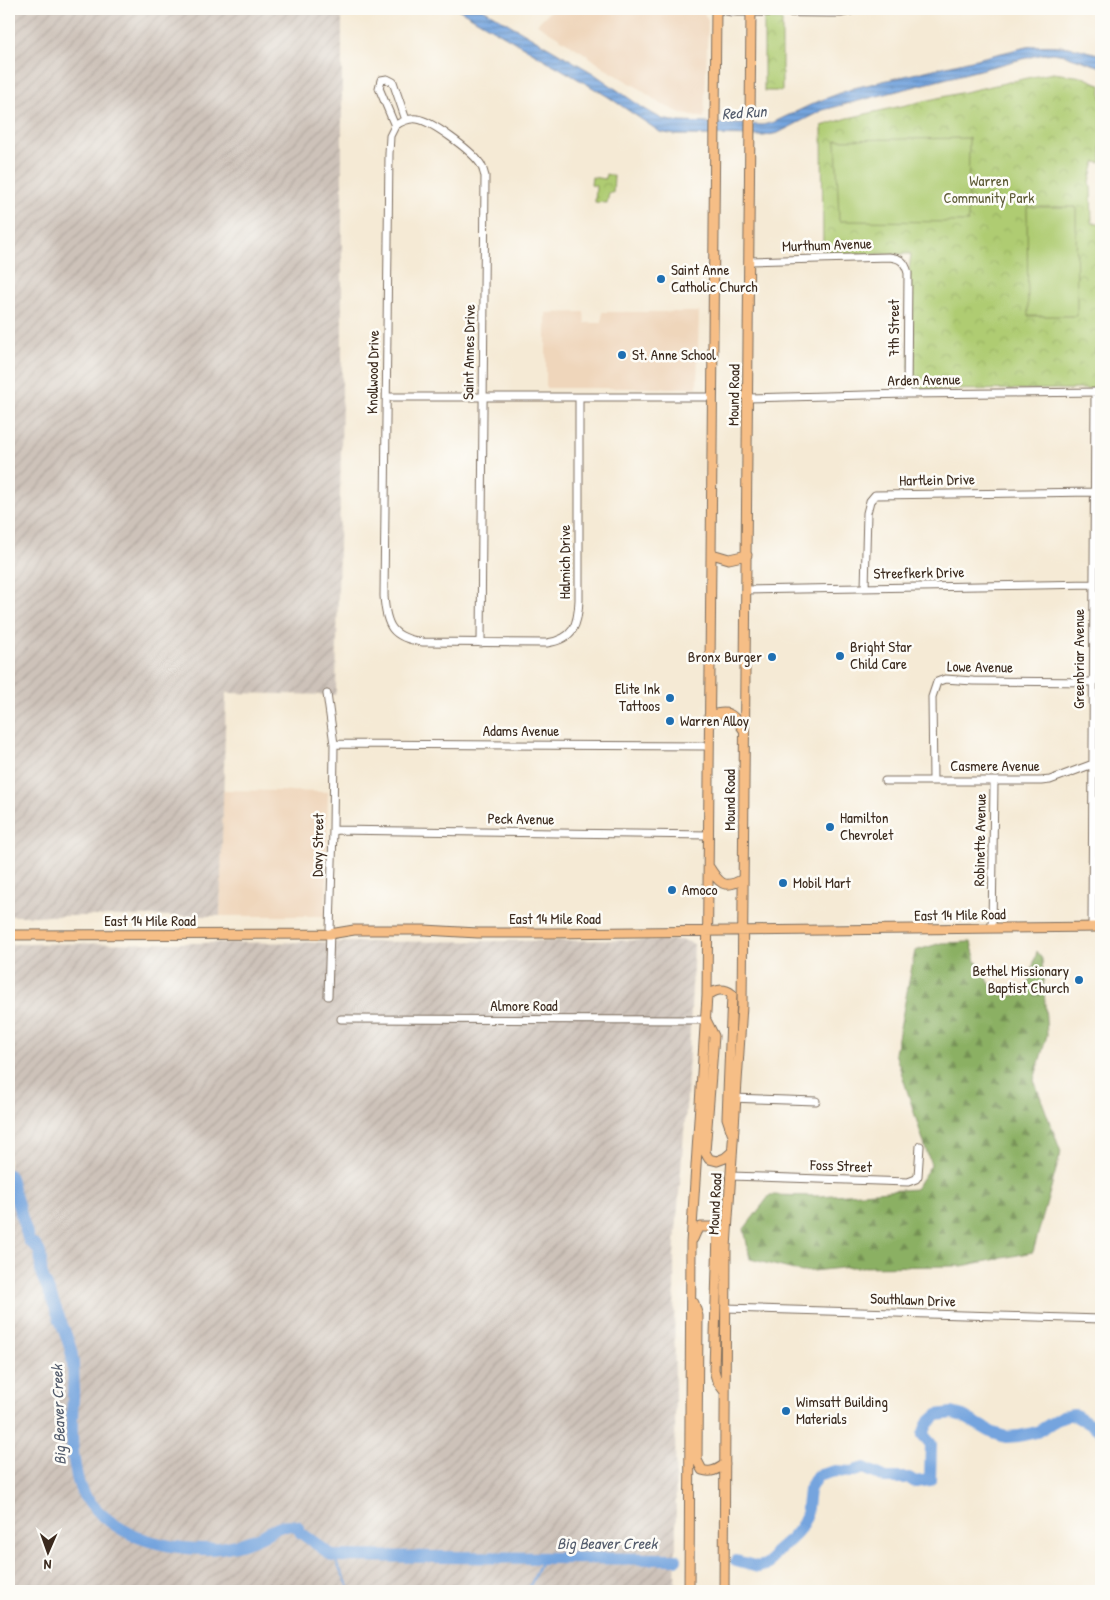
<svg xmlns="http://www.w3.org/2000/svg" width="1110" height="1600" viewBox="0 0 1110 1600" font-family="'Patrick Hand',sans-serif">
	<style>
		.built { fill: #efd6bb }
		.industrial { fill: url(#industrial-furrows) }
		.forest { fill: url(#forest-firs); stroke: #636d41 }
		.park { fill: url(#park-crowns); stroke: #757b48 }
		.garden { fill: #afcc72; stroke: #757b48 }
		.water { fill: url(#water-rules); stroke: #58677e }
		.lines { fill: none; stroke-linecap: round; stroke-linejoin: round }
		.stream { stroke: #74a4de; stroke-width: 2 }
		.river { stroke: #74a4de; stroke-width: 12 }
		.minor-casing { stroke: #7c6d5e; stroke-width: 9 }
		.major-casing { stroke: #7c6d5e; stroke-width: 11 }
		.minor { stroke: #fff; stroke-width: 7 }
		.major { stroke: #f6be86; stroke-width: 9 }
		.poi-dot { fill: #1f6fb2; stroke: #fdfcf7; stroke-width: 2 }
		.labels { text-anchor: middle; stroke-width: 5; stroke-linejoin: round; paint-order: stroke }
		.park-label { font-size: 15px; fill: #5e5b37; stroke: #fdfcf7 }
		.street-label { font-size: 15px; fill: #3b2a1e; stroke: #fdfcf7 }
		.poi-label { font-size: 15px; fill: #3b2a1e; stroke: #fdfcf7; text-anchor: start }
		.water-label { font-size: 16px; font-style: italic; fill: #525b6b; stroke: #fdfcf7 }
	</style>
	<defs>
		<pattern id="industrial-furrows" width="10" height="10" patternUnits="userSpaceOnUse" patternTransform="scale(1.25)"><rect width="10" height="10" fill="#cdc2b9"/><path d="M-1 1l2-2M0 10L10 0M9 11l2-2" fill="none" stroke="#b1a79f"/></pattern>
		<pattern id="forest-firs" width="22" height="20" patternUnits="userSpaceOnUse" patternTransform="scale(1.25)"><rect width="22" height="20" fill="#8bb064"/><path d="M5 1l3.5 6h-7zM16 11l3.5 6h-7z" fill="#738f52"/></pattern>
		<pattern id="park-crowns" width="20" height="18" patternUnits="userSpaceOnUse" patternTransform="scale(1.25)"><rect width="20" height="18" fill="#afcc72"/><path d="M2 6a3 3 0 1 1 6 0M12 15a3 3 0 1 1 6 0" fill="none" stroke="#97af62"/></pattern>
		<pattern id="water-rules" width="6" height="5" patternUnits="userSpaceOnUse" patternTransform="scale(1.25)"><rect width="6" height="5" fill="#74a4de"/><path d="M0 2.5h6" fill="none" stroke="#6086b3"/></pattern>
	</defs>
	<rect width="100%" height="100%" fill="#fdfcf7"/>
	<filter id="ink" filterUnits="userSpaceOnUse"><feTurbulence type="fractalNoise" baseFrequency=".02" numOctaves="2"/><feDisplacementMap in="SourceGraphic" scale="10" xChannelSelector="R" yChannelSelector="G"/><feConvolveMatrix kernelMatrix="1 2 1 2 8 2 1 2 1" color-interpolation-filters="sRGB"/></filter>
	<filter id="wash" filterUnits="userSpaceOnUse"><feTurbulence type="fractalNoise" baseFrequency=".0096" numOctaves="4" result="noise"/><feDisplacementMap in="SourceGraphic" scale="20" xChannelSelector="R" yChannelSelector="G"/><feGaussianBlur stdDeviation="1.12" result="paint"/><feColorMatrix in="noise" values="0 0 0 0 0 0 0 0 0 0 0 0 0 0 0 0 0 1.4 0 .05"/><feComposite in="paint" operator="in"/></filter>
	<g filter="url(#wash)">
		<rect width="100%" height="100%" fill="#f5ead5"/>
		<path class="built" d="M 552,9 L 702,9 L 708,21 L 704,118 L 683,114 L 659,103 L 637,87 L 604,68 L 587,55 L 537,24 Z
			M 584,312 L 585,323 L 602,323 L 602,312 L 699,312 L 697,388 L 546,388 L 546,313 Z
			M 223,790 L 328,792 L 326,916 L 220,916 Z"/>
		<path class="industrial" d="M 9,9 L 340,9 L 342,22 L 342,401 L 336,690 L 335,695 L 226,693 L 220,916 L 9,916 Z
			M 683,940 L 694,944 L 687,1096 L 674,1256 L 676,1546 L 675,1591 L 9,1591 L 9,944 Z"/>
		<path class="forest" d="M 971,942 L 976,962 L 984,968 C 988,989 1001,1000 1022,994 L 1029,981 L 1037,951 L 1042,959 L 1047,1035 L 1034,1080 L 1061,1152 L 1033,1252 L 962,1266 L 851,1267 L 802,1272 L 750,1259 L 744,1229 L 770,1195 L 820,1196 L 915,1189 L 931,1165 L 895,1053 L 915,951 L 941,943 Z"/>
		<path class="park" d="M 764,19 L 782,20 L 782,91 L 764,91 Z
			M 1053,73 L 1083,77 L 1101,85 L 1101,163 L 1095,162 L 1089,185 L 1091,187 L 1092,223 L 1101,223 L 1101,339 L 1098,339 L 1098,348 L 1095,349 L 1096,358 L 1098,358 L 1098,365 L 1101,365 L 1101,389 L 912,390 L 909,384 L 909,270 L 911,254 L 823,255 L 822,126 L 848,118 L 1027,78 Z
			M 606,174 L 614,176 L 613,193 L 609,193 L 607,203 L 595,202 L 596,186 L 591,185 L 592,177 L 605,179 Z"/>
		<path class="garden" d="M 969,138 L 968,222 L 839,221 L 836,140 Z
			M 1027,207 L 1076,207 L 1077,316 L 1028,316 Z"/>
		<path class="water" d="M 458,9 L 483,9 L 593,73 L 643,108 L 662,119 L 679,122 L 763,125 L 774,122 L 819,101 L 854,88 L 1031,46 C 1059,44 1075,47 1101,55 L 1101,67 L 1065,55 L 1052,53 L 1034,56 L 823,110 L 778,133 L 764,136 L 675,135 L 660,132 L 607,96 Z"/>
		<g class="lines">
			<path class="stream" d="M 333,1556 L 351,1591
				M 528,1591 L 542,1559"/>
			<path class="river" d="M 9,1175 L 29,1241 C 49,1254 36,1263 43,1278 C 51,1295 57,1312 64,1330 C 67,1339 71,1347 72,1356 C 76,1382 71,1409 72,1435 C 72,1451 76,1481 83,1494 C 86,1499 90,1502 93,1506 C 112,1527 134,1538 161,1544 C 187,1550 215,1551 240,1544 C 247,1542 255,1539 262,1536 C 276,1529 278,1523 297,1526 L 301,1533 L 333,1556 L 676,1559
				M 736,1561 L 758,1567 L 769,1564 L 775,1553 L 791,1539 L 801,1527 L 806,1516 L 809,1490 L 817,1476 L 835,1471 L 851,1472 L 864,1468 L 886,1478 L 909,1478 L 915,1482 L 930,1480 L 931,1444 L 923,1435 L 927,1424 L 937,1415 L 952,1413 L 963,1416 L 993,1433 L 1006,1437 L 1019,1436 L 1037,1432 L 1063,1416 L 1074,1414 L 1101,1431"/>
		</g>
	</g>
	<g filter="url(#ink)">
		<g class="lines">
			<g class="minor-casing">
				<path id="minor" d="M 714,9 L 732,12 L 829,13 L 841,13 L 859,9
					M 395,126 L 390,136 L 389,154 L 384,596 C 386,626 392,638 423,642 L 547,643 C 574,639 578,625 579,600 L 579,397
					M 395,126 C 402,121 409,118 417,119 C 432,121 470,150 479,162 C 483,166 483,171 485,176 L 481,643
					M 395,126 L 379,88 L 381,80 L 387,79 L 393,82 L 406,120
					M 749,261 L 889,257 C 901,258 905,262 908,273 L 907,394
					M 387,397 L 712,397
					M 748,398 L 907,394 L 1101,392
					M 865,588 L 867,513 L 870,501 L 875,495 L 1094,492
					M 746,590 L 1093,584
					M 327,694 L 334,744 L 333,830 L 328,996
					M 334,744 L 709,746
					M 933,780 L 932,697 L 937,682 L 945,679 L 973,681 L 1093,682
					M 885,781 L 1041,781 L 1050,780 L 1101,761
					M 333,830 L 709,835
					M 1092,927 L 1095,392
					M 992,928 L 994,782
					M 341,1019 L 706,1020
					M 731,1098 L 816,1101
					M 730,1176 L 908,1182 L 916,1179 L 918,1176 L 920,1146
					M 725,1308 L 1101,1319"/>
			</g>
			<g class="major-casing">
				<path id="major" d="M 712,554 L 729,559 L 747,555
					M 709,716 C 730,709 732,714 744,730
					M 709,867 C 719,883 724,890 743,879
					M 9,935 L 330,934 L 354,930 L 425,930 L 478,933 L 549,933 L 1101,927
					M 707,996 C 715,990 723,987 732,994 L 727,1118 L 732,1133
					M 706,1020 L 714,1036 L 705,1152 L 709,1159 L 717,1161 L 725,1158 L 732,1152
					M 693,1239 L 697,1230 L 701,1227 L 713,1227 L 718,1232 L 714,1370 L 717,1381 L 725,1392
					M 694,1303 L 698,1316 L 697,1460 L 702,1470 C 711,1473 717,1470 725,1464
					M 689,1591 L 691,1243 L 707,996 L 716,9
					M 724,1591 L 726,1248 L 742,1006 L 751,9"/>
			</g>
			<use href="#minor" class="minor"/>
			<use href="#major" class="major"/>
		</g>
	</g>
	<g class="poi-dot">
		<circle cx="661" cy="279" r="5"/>
		<circle cx="622" cy="355" r="5"/>
		<circle cx="840" cy="656" r="5"/>
		<circle cx="772" cy="657" r="5"/>
		<circle cx="670" cy="698" r="5"/>
		<circle cx="670" cy="721" r="5"/>
		<circle cx="830" cy="827" r="5"/>
		<circle cx="783" cy="883" r="5"/>
		<circle cx="672" cy="890" r="5"/>
		<circle cx="1079" cy="980" r="5"/>
		<circle cx="786" cy="1411" r="5"/>
	</g>
	<g class="labels">
		<g class="park-label">
			<text x="989" y="186">Warren<tspan x="989" dy="17">Community Park</tspan></text>
		</g>
		<g class="street-label">
			<text transform="translate(827 245) rotate(-2)" y="5">Murthum Avenue</text>
			<text transform="translate(894 328) rotate(-90)" y="5">7th Street</text>
			<text transform="translate(469 352) rotate(-89)" y="5">Saint Annes Drive</text>
			<text transform="translate(373 372) rotate(-89)" y="5">Knollwood Drive</text>
			<text transform="translate(924 380) rotate(-1)" y="5">Arden Avenue</text>
			<text transform="translate(734 395) rotate(-89)" y="5">Mound Road</text>
			<text transform="translate(937 480) rotate(-1)" y="5">Hartlein Drive</text>
			<text transform="translate(565 562) rotate(-90)" y="5">Halmich Drive</text>
			<text transform="translate(919 573) rotate(-1)" y="5">Streefkerk Drive</text>
			<text transform="translate(1079 659) rotate(-90)" y="5">Greenbriar Avenue</text>
			<text transform="translate(980 667) rotate(1)" y="5">Lowe Avenue</text>
			<text x="521" y="736">Adams Avenue</text>
			<text x="995" y="771">Casmere Avenue</text>
			<text transform="translate(730 800) rotate(-90)" y="5">Mound Road</text>
			<text transform="translate(521 819) rotate(1)" y="5">Peck Avenue</text>
			<text transform="translate(980 840) rotate(-89)" y="5">Robinette Avenue</text>
			<text transform="translate(318 845) rotate(-89)" y="5">Davy Street</text>
			<text transform="translate(960 915) rotate(-1)" y="5">East 14 Mile Road</text>
			<text x="555" y="924">East 14 Mile Road</text>
			<text x="150" y="926">East 14 Mile Road</text>
			<text x="524" y="1011">Almore Road</text>
			<text transform="translate(841 1166) rotate(2)" y="5">Foss Street</text>
			<text transform="translate(715 1204) rotate(-87)" y="5">Mound Road</text>
			<text transform="translate(913 1300) rotate(2)" y="5">Southlawn Drive</text>
		</g>
		<g class="poi-label">
			<text x="671" y="275">Saint Anne<tspan x="671" dy="17">Catholic Church</tspan></text>
			<text x="632" y="360">St. Anne School</text>
			<text x="850" y="652">Bright Star<tspan x="850" dy="17">Child Care</tspan></text>
			<text x="762" y="662" text-anchor="end">Bronx Burger</text>
			<text x="660" y="694" text-anchor="end">Elite Ink<tspan x="660" dy="17">Tattoos</tspan></text>
			<text x="680" y="726">Warren Alloy</text>
			<text x="840" y="823">Hamilton<tspan x="840" dy="17">Chevrolet</tspan></text>
			<text x="793" y="888">Mobil Mart</text>
			<text x="682" y="895">Amoco</text>
			<text x="1069" y="976" text-anchor="end">Bethel Missionary<tspan x="1069" dy="17">Baptist Church</tspan></text>
			<text x="796" y="1407">Wimsatt Building<tspan x="796" dy="17">Materials</tspan></text>
		</g>
		<g class="water-label">
			<text transform="translate(744 112) rotate(-4)" y="6">Red Run</text>
			<text transform="translate(58 1415) rotate(-92)" y="6">Big Beaver Creek</text>
			<text x="607" y="1549">Big Beaver Creek</text>
		</g>
	</g>
	<rect width="1110" height="1600" fill="none" stroke="#fdfcf7" stroke-width="30"/>
	<g transform="translate(48 1552) rotate(182)" stroke="#fdfcf7" stroke-width="4" paint-order="stroke">
	<path d="M0-4L9 19L0 12L-9 19Z" fill="#3b2a1e"/>
	<text y="-8" font-size="14" font-weight="bold" text-anchor="middle" fill="#3b2a1e">N</text>
	</g>
</svg>
